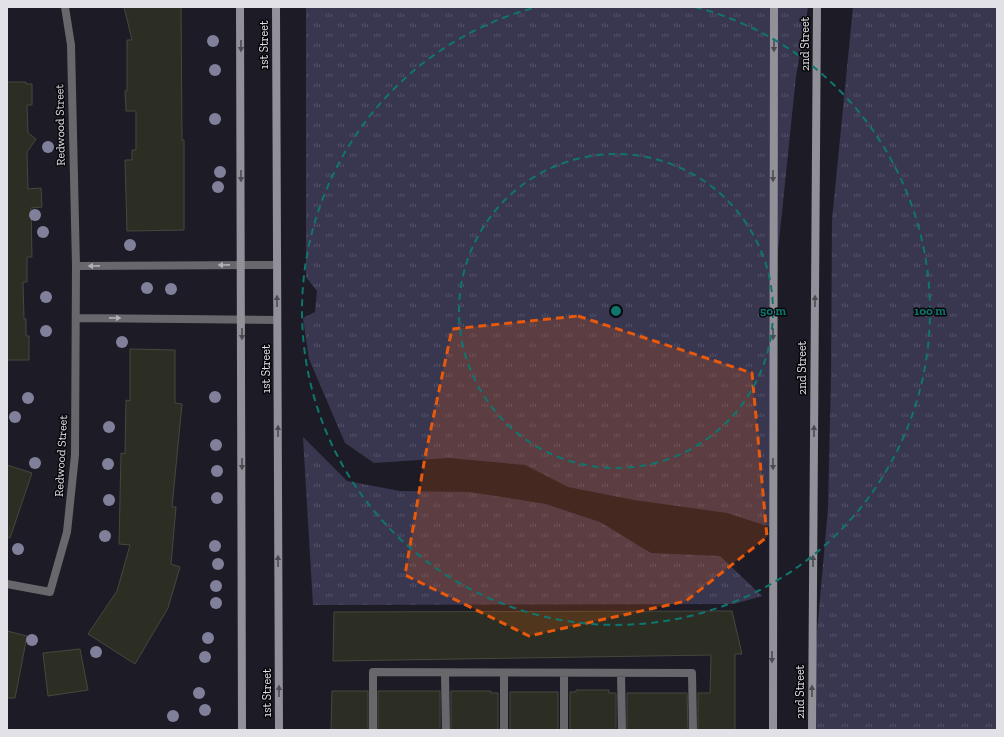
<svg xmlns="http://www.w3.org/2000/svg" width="1004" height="737" viewBox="0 0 1004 737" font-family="'Zilla Slab',serif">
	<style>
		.grass { fill: url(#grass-tufts) }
		.building { fill: #2c2d23; stroke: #46483d }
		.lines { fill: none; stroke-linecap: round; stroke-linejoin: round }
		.lane { stroke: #67676c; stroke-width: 8 }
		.street { stroke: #67676c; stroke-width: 8 }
		.secondary { stroke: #92919a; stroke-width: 8 }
		.tree { fill: #81809a }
		.oneway { fill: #4c4c52 }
		.oneway2 { fill: #b0b0b6 }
		.marked { fill: #e8590c; fill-opacity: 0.2; stroke: #e8590c; stroke-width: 3; stroke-dasharray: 8 5; stroke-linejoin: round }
		.ring { fill: none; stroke: #0f766e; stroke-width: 2; stroke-dasharray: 7 5 }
		.labels { text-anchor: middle; stroke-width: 3; stroke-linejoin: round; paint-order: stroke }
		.street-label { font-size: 12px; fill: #e1e1e7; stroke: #07070b }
		.centre { fill: #0f766e; stroke: #07070b; stroke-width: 2 }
		.ring-label { font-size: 12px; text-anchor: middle; font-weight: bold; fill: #0f766e; stroke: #07070b; stroke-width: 3; stroke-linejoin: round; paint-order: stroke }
	</style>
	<defs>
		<pattern id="grass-tufts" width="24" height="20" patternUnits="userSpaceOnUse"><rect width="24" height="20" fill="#393650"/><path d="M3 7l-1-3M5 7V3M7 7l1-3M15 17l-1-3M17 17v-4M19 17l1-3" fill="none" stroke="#555369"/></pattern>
	</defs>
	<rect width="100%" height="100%" fill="#1d1c26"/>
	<path class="grass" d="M 306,7 L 808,7 L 796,76 L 778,251 L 770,527 L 727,513 L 634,500 L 568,487 L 525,465 L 449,458 L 374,463 L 345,443 L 309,359 L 303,318 L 315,312 L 317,291 L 306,277 Z
		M 853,7 L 997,7 L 997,730 L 811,730 L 815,655 L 828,508 L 831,376 L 832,220 Z
		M 303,437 L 347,481 L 400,491 L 470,492 L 546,504 L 600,522 L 651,553 L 720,556 L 762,596 L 734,604 L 313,605 Z"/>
	<path class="building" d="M 124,7 L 181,7 L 182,140 L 184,140 L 184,230 L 127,231 L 125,160 L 132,160 L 132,150 L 136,150 L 136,111 L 126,111 L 125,91 L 127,91 L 127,40 L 132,40 Z
		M 7,82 L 26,82 L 26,84 L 32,84 L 32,105 L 27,105 L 28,133 L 36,139 L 27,152 L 28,189 L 41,188 L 42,207 L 31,208 L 32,257 L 27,257 L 27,282 L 23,282 L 24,319 L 26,319 L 26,336 L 29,336 L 29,360 L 7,360 Z
		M 130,349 L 175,350 L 175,403 L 182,404 L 172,507 L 176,507 L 171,564 L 180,567 L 168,608 L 135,664 L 88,634 L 117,591 L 130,545 L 119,544 L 121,453 L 125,454 L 126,400 L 130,401 Z
		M 7,465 L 32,473 L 10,538 L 7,537 Z
		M 732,611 L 742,654 L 735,654 L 735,730 L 698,730 L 698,693 L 710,693 L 711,655 L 333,661 L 334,612 Z
		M 7,631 L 27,636 L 15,698 L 7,698 Z
		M 80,649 L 88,690 L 48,696 L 43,653 Z
		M 576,690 L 609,690 L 609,693 L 616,693 L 616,730 L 570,730 L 570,692 L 576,692 Z
		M 332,691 L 368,691 L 368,730 L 331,730 Z
		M 378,691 L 440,691 L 440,730 L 378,730 Z
		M 451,691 L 491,691 L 491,693 L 498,693 L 498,730 L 451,730 Z
		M 510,692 L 558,692 L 558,730 L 510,730 Z
		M 627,693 L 687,693 L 688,730 L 627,730 Z"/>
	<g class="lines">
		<path class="lane" d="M 445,673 L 446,730
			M 504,673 L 504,730
			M 564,673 L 564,730
			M 621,673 L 622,730
			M 373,730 L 373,672 L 692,673 L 693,730"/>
		<path class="street" d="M 76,266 L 277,265
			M 76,318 L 277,320
			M 7,584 L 50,592 L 67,532 L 75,455 L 76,266 L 71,45 L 65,7"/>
		<path class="secondary" d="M 240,7 L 242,730
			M 276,7 L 279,730
			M 773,730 L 774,7
			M 812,730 L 817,7"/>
	</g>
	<g class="tree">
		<circle cx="213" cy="41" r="6"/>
		<circle cx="215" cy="70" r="6"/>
		<circle cx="215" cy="119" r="6"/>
		<circle cx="48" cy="147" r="6"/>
		<circle cx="220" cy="172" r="6"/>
		<circle cx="218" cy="187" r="6"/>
		<circle cx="35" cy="215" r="6"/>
		<circle cx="43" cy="232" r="6"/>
		<circle cx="130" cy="245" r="6"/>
		<circle cx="147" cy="288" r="6"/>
		<circle cx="171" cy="289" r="6"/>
		<circle cx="46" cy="297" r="6"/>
		<circle cx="46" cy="331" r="6"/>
		<circle cx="122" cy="342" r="6"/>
		<circle cx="215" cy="397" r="6"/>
		<circle cx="28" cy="398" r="6"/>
		<circle cx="15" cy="417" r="6"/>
		<circle cx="109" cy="427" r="6"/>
		<circle cx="216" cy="445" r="6"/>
		<circle cx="35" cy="463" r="6"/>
		<circle cx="108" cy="464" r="6"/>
		<circle cx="217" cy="471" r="6"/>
		<circle cx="217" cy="498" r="6"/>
		<circle cx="109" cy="500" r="6"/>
		<circle cx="105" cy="536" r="6"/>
		<circle cx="215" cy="546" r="6"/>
		<circle cx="18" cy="549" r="6"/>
		<circle cx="218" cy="564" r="6"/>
		<circle cx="216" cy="586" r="6"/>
		<circle cx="216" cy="603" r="6"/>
		<circle cx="208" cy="638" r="6"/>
		<circle cx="32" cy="640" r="6"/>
		<circle cx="96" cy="652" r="6"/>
		<circle cx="205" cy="657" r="6"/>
		<circle cx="199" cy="693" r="6"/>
		<circle cx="205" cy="710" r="6"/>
		<circle cx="173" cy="716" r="6"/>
	</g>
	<defs><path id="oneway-solid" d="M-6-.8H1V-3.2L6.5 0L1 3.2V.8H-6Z"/></defs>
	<g class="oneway">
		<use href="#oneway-solid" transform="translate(241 46) rotate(90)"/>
		<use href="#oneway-solid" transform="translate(774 46) rotate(90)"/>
		<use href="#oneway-solid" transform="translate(241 176) rotate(90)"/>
		<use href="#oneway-solid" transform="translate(773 176) rotate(90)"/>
		<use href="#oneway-solid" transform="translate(277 301) rotate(-90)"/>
		<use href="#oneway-solid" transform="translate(815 301) rotate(-90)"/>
		<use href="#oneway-solid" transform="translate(242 334) rotate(90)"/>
		<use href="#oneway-solid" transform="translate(773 334) rotate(90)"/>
		<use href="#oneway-solid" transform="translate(278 431) rotate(-90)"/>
		<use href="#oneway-solid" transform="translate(814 431) rotate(-90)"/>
		<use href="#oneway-solid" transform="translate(242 464) rotate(90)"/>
		<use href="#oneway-solid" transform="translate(773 464) rotate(90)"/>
		<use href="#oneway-solid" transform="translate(278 561) rotate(-90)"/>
		<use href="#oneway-solid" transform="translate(813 561) rotate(-90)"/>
		<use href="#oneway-solid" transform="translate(772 657) rotate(90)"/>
		<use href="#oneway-solid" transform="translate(279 691) rotate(-90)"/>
		<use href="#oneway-solid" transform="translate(812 691) rotate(-90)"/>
	</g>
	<g class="oneway2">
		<use href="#oneway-solid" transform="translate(224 265) rotate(179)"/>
		<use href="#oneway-solid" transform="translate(94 266) rotate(179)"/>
		<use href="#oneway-solid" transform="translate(115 318) rotate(1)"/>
	</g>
	<path class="marked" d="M 578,316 L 752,373 L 767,537 L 686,601 L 529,636 L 405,575 L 425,457 L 452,329 Z"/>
	<g class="ring">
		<circle cx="616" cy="311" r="157"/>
		<path d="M695 7A314 314 0 1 1 537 7"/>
	</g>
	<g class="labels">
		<g class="street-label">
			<text transform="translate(805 44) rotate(-90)" y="4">2nd Street</text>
			<text transform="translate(264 45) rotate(-90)" y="4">1st Street</text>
			<text transform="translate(60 125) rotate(-91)" y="4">Redwood Street</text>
			<text transform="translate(802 368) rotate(-90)" y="4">2nd Street</text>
			<text transform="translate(266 369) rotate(-90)" y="4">1st Street</text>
			<text transform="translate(61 456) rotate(-87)" y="4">Redwood Street</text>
			<text transform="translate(800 692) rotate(-90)" y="4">2nd Street</text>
			<text transform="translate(267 693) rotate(-90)" y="4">1st Street</text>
		</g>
	</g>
	<circle cx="616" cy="311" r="6" class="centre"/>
	<g class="ring-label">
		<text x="773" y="315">50 m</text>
		<text x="930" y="315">100 m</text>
	</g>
	<rect width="1004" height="737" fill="none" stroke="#e1e1e7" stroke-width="16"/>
</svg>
